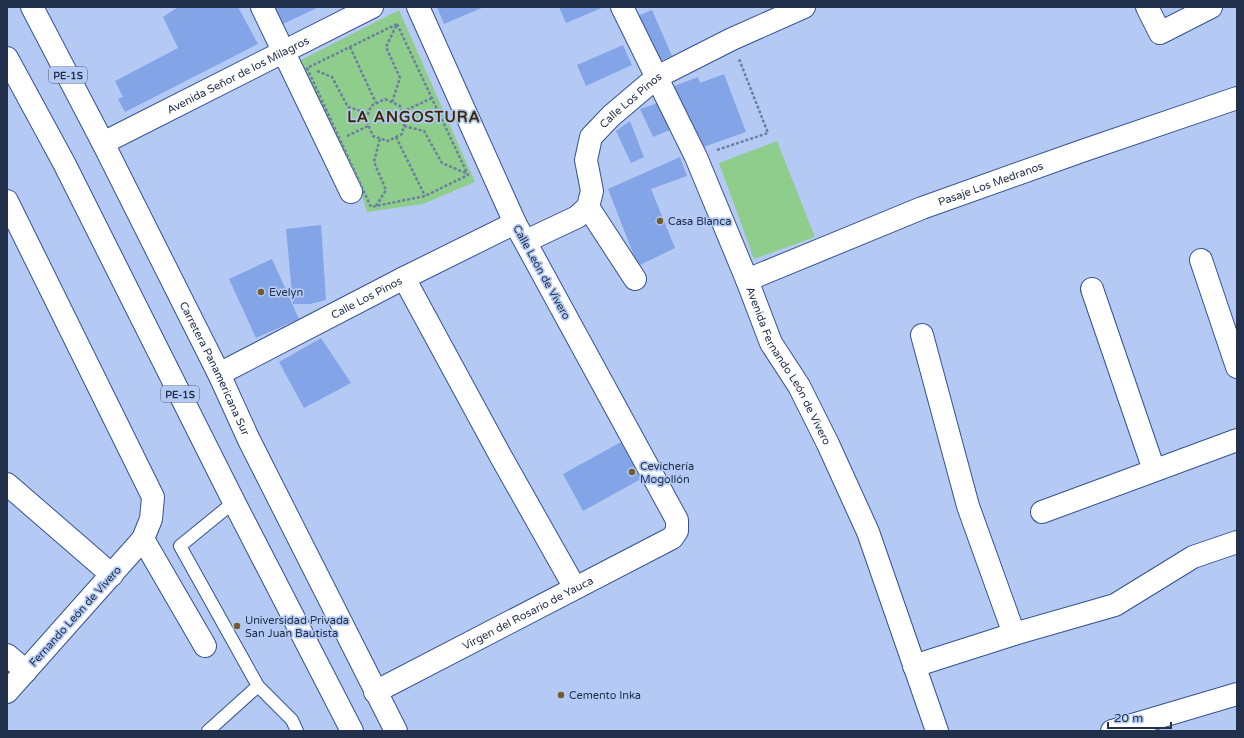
<svg xmlns="http://www.w3.org/2000/svg" width="1244" height="738" viewBox="0 0 1244 738" font-family="'Varela Round',sans-serif">
	<style>
		.green { fill: #8fcd8d }
		.building { fill: #83a5e8 }
		.lines { fill: none; stroke-linecap: round; stroke-linejoin: round }
		.lane-casing { stroke: #35528e; stroke-width: 14 }
		.street-casing { stroke: #35528e; stroke-width: 24 }
		.highway-casing { stroke: #35528e; stroke-width: 24 }
		.path { stroke: #6d7fa1; stroke-width: 2.5; stroke-dasharray: 3 2; stroke-linecap: butt }
		.lane { stroke: #fff; stroke-width: 12 }
		.street { stroke: #fff; stroke-width: 22 }
		.highway { stroke: #fff; stroke-width: 22 }
		.poi-dot { fill: #735c2c; stroke: #b4caf4; stroke-width: 1.5 }
		.labels { text-anchor: middle; stroke-width: 3.5; stroke-linejoin: round; paint-order: stroke }
		.shield { fill: #b4caf4; stroke: #4e5e7e; stroke-width: 1 }
		.shield-label { font-size: 10px; font-weight: bold; fill: #22304b }
		.street-label { font-size: 11px; fill: #22304b; stroke: #b4caf4 }
		.poi-label { font-size: 11px; fill: #22304b; stroke: #b4caf4; text-anchor: start }
		.district-label { font-size: 15px; font-weight: bold; letter-spacing: 1px; fill: #3c2b02; stroke: #b4caf4 }
	</style>
	<rect width="100%" height="100%" fill="#b4caf4"/>
	<path class="green" d="M 399,10 L 475,182 L 423,204 L 367,212 L 361,192 L 299,61 Z
		M 777,141 L 815,237 L 754,259 L 719,163 Z"/>
	<path class="building" d="M 178,7 L 238,7 L 258,44 L 125,112 L 118,99 L 123,97 L 115,81 L 178,48 L 163,17 Z
		M 275,7 L 319,7 L 283,24 Z
		M 437,7 L 484,7 L 444,24 Z
		M 559,7 L 604,7 L 566,23 Z
		M 652,10 L 672,56 L 649,65 L 630,19 Z
		M 623,45 L 632,65 L 586,86 L 577,65 Z
		M 724,74 L 746,132 L 698,149 L 674,86 L 698,77 L 700,83 Z
		M 658,103 L 670,130 L 653,137 L 640,109 Z
		M 630,121 L 644,157 L 631,163 L 616,131 Z
		M 680,157 L 687,176 L 651,189 L 675,248 L 638,266 L 608,189 Z
		M 321,225 L 326,300 L 310,304 L 293,304 L 286,229 Z
		M 272,259 L 299,319 L 256,338 L 229,279 Z
		M 321,338 L 351,383 L 304,408 L 279,362 Z
		M 621,442 L 641,479 L 583,511 L 563,474 Z"/>
	<g class="lines">
		<g class="lane-casing">
			<path id="lane" d="M 234,502 L 180,546 L 258,686 L 292,720 L 297,731
				M 208,731 L 258,686"/>
		</g>
		<g class="street-casing">
			<g id="street">
				<path d="M 262,7 L 351,192"/>
				<path id="s1" d="M 622,7 L 696,157 L 747,280 L 771,343 L 799,386 L 828,444 L 868,532 L 937,731"/>
				<path d="M 1147,7 L 1160,33 L 1211,7"/>
				<path id="s2" d="M 103,143 L 372,7"/>
				<path d="M 7,201 L 153,497 L 151,519 L 143,539 L 7,692"/>
				<path d="M 588,207 L 635,279"/>
				<path id="s3" d="M 526,241 L 577,217 L 588,207 L 592,191 L 586,160 L 591,137 L 611,116 L 657,77 L 732,39 L 804,7"/>
				<path d="M 1201,260 L 1237,367"/>
				<path d="M 404,278 L 500,455 L 575,588"/>
				<path id="s4" d="M 747,280 L 922,208 L 1082,151 L 1237,98"/>
				<path d="M 1092,289 L 1154,470"/>
				<path d="M 922,335 L 968,506 L 1014,634"/>
				<path id="s5" d="M 219,374 L 404,278 L 515,223"/>
				<path d="M 7,484 L 112,575"/>
				<path d="M 1042,512 L 1237,440"/>
				<path d="M 143,539 L 205,646"/>
				<path d="M 7,655 L 26,671"/>
				<path d="M 914,666 L 1014,634 L 1115,605 L 1193,557 L 1237,542"/>
				<path id="s6" d="M 375,692 L 672,538 L 677,531 L 677,520 L 515,223 L 418,7"/>
				<path d="M 1112,731 L 1237,694"/>
			</g>
		</g>
		<g class="highway-casing">
			<g id="highway">
				<path id="s7" d="M 32,7 L 103,143 L 219,374 L 249,440 L 396,731"/>
				<path d="M 7,58 L 64,163 L 234,502 L 352,731"/>
			</g>
		</g>
		<path class="path" d="M 397,24 L 468,175 L 425,196 L 371,207 L 307,68 Z
			M 350,47 L 376,103
			M 317,71 L 332,77 L 348,107 L 368,113
			M 385,99 L 400,106 L 405,120 L 402,134 L 388,141 L 373,136 L 366,120 L 371,106 Z
			M 392,102 L 400,78 L 386,47 L 397,24
			M 402,112 L 432,98
			M 404,126 L 424,131 L 442,163 L 468,174
			M 347,136 L 368,126
			M 396,137 L 425,196
			M 717,150 L 768,133 L 739,59
			M 376,206 L 386,190 L 374,162 L 380,138"/>
		<use href="#lane" class="lane"/>
		<use href="#street" class="street"/>
		<use href="#highway" class="highway"/>
	</g>
	<g class="poi-dot">
		<circle cx="660" cy="221" r="4"/>
		<circle cx="261" cy="292" r="4"/>
		<circle cx="632" cy="472" r="4"/>
		<circle cx="237" cy="626" r="4"/>
		<circle cx="561" cy="695" r="4"/>
	</g>
	<g class="labels">
		<g class="shield">
			<rect x="49" y="67" width="38" height="16" rx="3"/>
			<rect x="161" y="386" width="38" height="16" rx="3"/>
		</g>
		<g class="shield-label">
			<text x="68" y="79">PE-1S</text>
			<text x="180" y="398">PE-1S</text>
		</g>
		<g class="street-label">
			<text dy="4" stroke="none"><textPath href="#s2" startOffset="151">Avenida Señor de los Milagros</textPath></text>
			<text dy="4" stroke="none"><textPath href="#s3" startOffset="197">Calle Los Pinos</textPath></text>
			<text dy="4" stroke="none"><textPath href="#s4" startOffset="262">Pasaje Los Medranos</textPath></text>
			<text transform="translate(542 272) rotate(61)" y="4">Calle León de Vivero</text>
			<text dy="4" stroke="none"><textPath href="#s5" startOffset="166">Calle Los Pinos</textPath></text>
			<text dy="4" stroke="none"><textPath href="#s1" startOffset="396">Avenida Fernando León de Vivero</textPath></text>
			<text dy="4" stroke="none"><textPath href="#s7" startOffset="405">Carretera Panamericana Sur</textPath></text>
			<text dy="4" stroke="none"><textPath href="#s6" startOffset="172">Virgen del Rosario de Yauca</textPath></text>
			<text transform="translate(75 616) rotate(-48)" y="4">Fernando León de Vivero</text>
		</g>
		<g class="poi-label">
			<text x="668" y="225">Casa Blanca</text>
			<text x="269" y="296">Evelyn</text>
			<text x="640" y="470">Cevichería<tspan x="640" dy="13">Mogollón</tspan></text>
			<text x="245" y="624">Universidad Privada<tspan x="245" dy="13">San Juan Bautista</tspan></text>
			<text x="569" y="699">Cemento Inka</text>
		</g>
		<g class="district-label">
			<text x="414" y="122">LA ANGOSTURA</text>
		</g>
	</g>
	<rect width="1244" height="738" fill="none" stroke="#22304b" stroke-width="16"/>
	<path d="M1108 722v6h63v-6" fill="none" stroke="#22304b" stroke-width="2"/>
	<text x="1114" y="722" font-size="12" fill="#22304b" stroke="#b4caf4" stroke-width="3" paint-order="stroke">20 m</text>
</svg>
